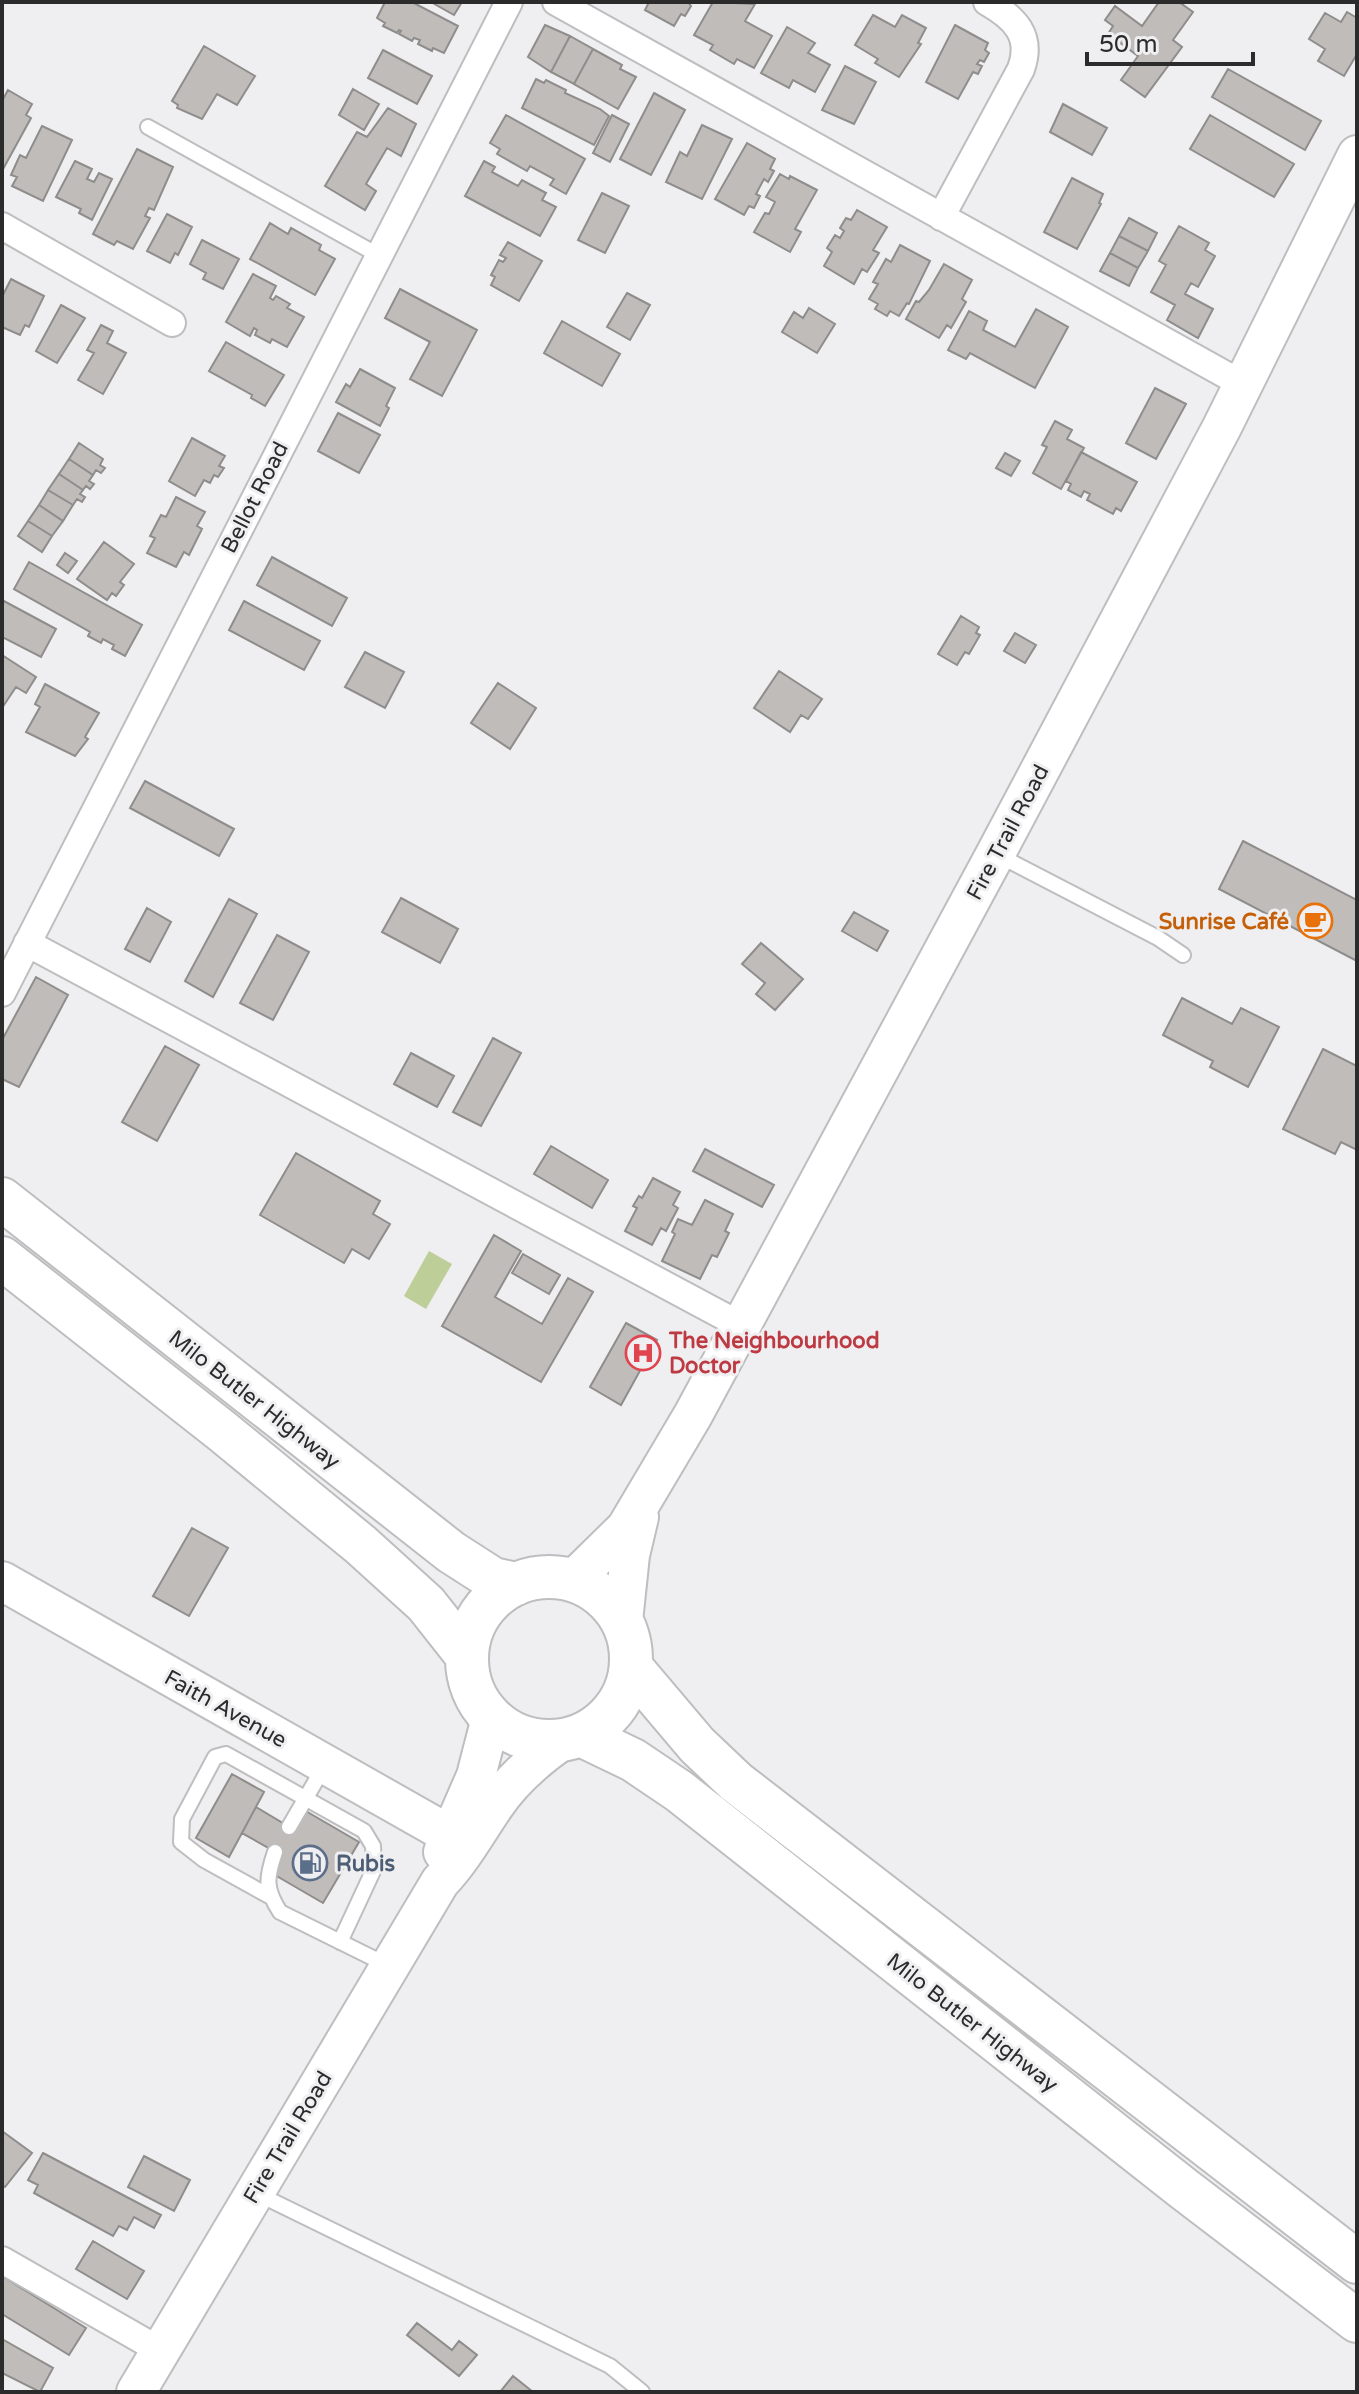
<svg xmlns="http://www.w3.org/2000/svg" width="1359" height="2394" viewBox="0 0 1359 2394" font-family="'Varela Round',sans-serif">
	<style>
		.garden { fill: #bdce99 }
		.building { fill: #bfbcba; stroke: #8f8d8b; stroke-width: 2 }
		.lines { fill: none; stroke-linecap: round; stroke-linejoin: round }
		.lane-casing { stroke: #bebdbf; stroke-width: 18 }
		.street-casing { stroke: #bebdbf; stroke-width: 30 }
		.secondary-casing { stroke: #bebdbf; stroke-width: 42 }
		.primary-casing { stroke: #bebdbf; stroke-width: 46 }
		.lane { stroke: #fff; stroke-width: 14 }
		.street { stroke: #fff; stroke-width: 26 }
		.secondary { stroke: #fff; stroke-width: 38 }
		.primary { stroke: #fff; stroke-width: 42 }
		.labels { text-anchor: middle; stroke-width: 6; stroke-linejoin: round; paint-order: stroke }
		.street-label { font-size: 22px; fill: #2b2b2c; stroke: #efeef0 }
		.food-label { font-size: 22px; font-weight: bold; fill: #c56008; stroke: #efeef0; text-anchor: end }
		.health-label { font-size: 22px; font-weight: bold; fill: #be3a42; stroke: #efeef0; text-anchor: start }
		.service-label { font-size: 22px; font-weight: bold; fill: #4e5e75; stroke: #efeef0; text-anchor: start }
	</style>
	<rect width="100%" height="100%" fill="#efeef0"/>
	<path class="garden" d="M 429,1251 L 452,1264 L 426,1309 L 404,1296 Z"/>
	<path class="building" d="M 385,2 L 412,2 L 458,26 L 444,53 L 433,48 L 432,51 L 418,44 L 420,40 L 414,38 L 412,41 L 399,34 L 401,31 L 399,30 L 397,33 L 383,26 L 385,23 L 377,18 Z
		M 431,2 L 462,2 L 454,15 Z
		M 649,2 L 688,2 L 691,6 L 685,16 L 681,14 L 674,26 L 645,10 Z
		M 713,2 L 755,4 L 745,21 L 772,36 L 754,68 L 737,59 L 734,64 L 710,50 L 713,45 L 694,35 Z
		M 1159,2 L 1179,2 L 1193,12 L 1173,40 L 1182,47 L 1145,97 L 1121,80 L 1138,56 L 1108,34 L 1113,26 L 1105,20 L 1115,6 L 1142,26 Z
		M 1347,12 L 1357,18 L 1357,54 L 1344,76 L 1318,61 L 1325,49 L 1309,39 L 1325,13 L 1341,22 Z
		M 873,15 L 895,27 L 902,15 L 926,28 L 918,43 L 921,44 L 899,77 L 875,63 L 878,59 L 855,45 Z
		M 545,25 L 570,36 L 551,72 L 528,57 Z
		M 955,25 L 988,43 L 985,50 L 989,53 L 984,62 L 980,60 L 977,64 L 982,66 L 978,74 L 973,72 L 958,99 L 926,82 Z
		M 787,27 L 815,43 L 808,53 L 830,65 L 815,92 L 793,80 L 789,88 L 761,73 Z
		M 570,36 L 593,49 L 574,84 L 551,72 Z
		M 204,46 L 255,76 L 237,105 L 217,94 L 202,119 L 177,108 L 178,105 L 172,101 Z
		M 593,49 L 622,65 L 620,69 L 636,77 L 618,109 L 574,84 Z
		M 383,50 L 432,76 L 417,104 L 368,78 Z
		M 845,66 L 876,82 L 854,124 L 822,110 Z
		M 1228,69 L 1321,121 L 1305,150 L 1212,97 Z
		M 536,79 L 544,83 L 546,80 L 566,90 L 565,93 L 600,109 L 609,116 L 594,145 L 522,108 Z
		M 353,89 L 379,104 L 364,130 L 339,115 Z
		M 8,90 L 32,104 L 26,115 L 31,118 L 2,171 L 2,101 Z
		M 654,93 L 685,110 L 651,175 L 620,159 Z
		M 1063,104 L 1107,128 L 1092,155 L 1050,132 Z
		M 388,108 L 416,124 L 401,156 L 387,148 L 366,184 L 376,191 L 365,210 L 325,186 L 357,132 L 367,137 Z
		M 506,115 L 585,159 L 566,194 L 550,185 L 554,179 L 530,166 L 527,171 L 497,154 L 500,149 L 490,143 Z
		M 612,115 L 629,124 L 610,162 L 593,153 Z
		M 1210,115 L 1294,164 L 1274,197 L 1190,149 Z
		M 702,125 L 732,139 L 702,199 L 666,182 L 680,152 L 687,156 Z
		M 42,126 L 72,140 L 43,201 L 12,186 L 17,177 L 11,175 L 20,155 L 26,158 Z
		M 747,143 L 775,159 L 770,169 L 774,171 L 768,182 L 764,179 L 756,194 L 760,196 L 754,208 L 749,206 L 744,215 L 715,199 Z
		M 137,149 L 173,167 L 154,210 L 149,208 L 145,216 L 150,218 L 133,249 L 117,241 L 114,245 L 93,234 Z
		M 75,161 L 92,169 L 87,179 L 94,182 L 99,173 L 112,179 L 92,220 L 79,213 L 81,209 L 56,197 Z
		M 484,161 L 495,167 L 492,172 L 518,186 L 522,180 L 546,193 L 542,200 L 556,207 L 540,236 L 465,196 Z
		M 780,174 L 789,179 L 790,176 L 817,190 L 795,229 L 801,232 L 790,252 L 754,232 L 765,213 L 769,214 L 775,202 L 766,197 Z
		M 1072,178 L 1103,194 L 1099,203 L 1101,204 L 1077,249 L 1044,232 Z
		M 602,193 L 629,206 L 605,253 L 578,240 Z
		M 857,210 L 887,227 L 873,250 L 879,253 L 867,272 L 862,269 L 854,284 L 824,266 L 832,252 L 827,248 L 835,235 L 840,238 L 844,231 L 840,228 L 846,218 L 851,220 Z
		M 167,214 L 192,227 L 178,255 L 175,253 L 170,263 L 147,251 Z
		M 1129,218 L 1157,233 L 1148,251 L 1119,236 Z
		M 270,223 L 288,234 L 291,228 L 321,245 L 319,250 L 335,259 L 315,295 L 250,259 Z
		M 1179,226 L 1209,243 L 1205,250 L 1215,256 L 1198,287 L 1191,283 L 1185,294 L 1213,309 L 1198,338 L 1167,320 L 1175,305 L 1151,292 L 1166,265 L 1159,261 Z
		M 1119,236 L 1148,251 L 1138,268 L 1110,253 Z
		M 202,240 L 239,259 L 223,289 L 203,279 L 206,273 L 190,264 Z
		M 508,242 L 542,261 L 519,301 L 491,285 L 495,277 L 491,275 L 499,260 L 503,262 L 506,258 L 500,255 Z
		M 900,245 L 930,261 L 909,304 L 907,303 L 899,316 L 890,311 L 887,316 L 875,309 L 878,304 L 869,299 L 878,284 L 873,282 L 886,259 L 891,262 Z
		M 1110,253 L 1138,268 L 1129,286 L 1100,271 Z
		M 944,264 L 972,280 L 962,299 L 966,302 L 951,328 L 947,325 L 939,338 L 906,319 L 916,301 L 919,302 L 929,290 Z
		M 253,274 L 276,286 L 270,298 L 273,300 L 276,296 L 290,304 L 287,308 L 304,317 L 287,347 L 272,339 L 270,343 L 255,335 L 257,330 L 254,328 L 250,336 L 226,322 Z
		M 11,279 L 44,296 L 29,327 L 25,325 L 20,335 L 2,327 L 2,297 Z
		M 400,289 L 477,330 L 442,396 L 410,379 L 430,342 L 385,318 Z
		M 627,293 L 650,305 L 630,340 L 607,327 Z
		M 61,305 L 85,318 L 57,363 L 36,351 Z
		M 809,308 L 835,324 L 817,353 L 782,332 L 794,312 L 803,318 Z
		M 1036,309 L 1068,327 L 1035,388 L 970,353 L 966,359 L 948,350 L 969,311 L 987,321 L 983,330 L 1015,347 Z
		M 562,321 L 620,354 L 602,386 L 544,353 Z
		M 101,325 L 113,331 L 107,343 L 126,353 L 103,394 L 78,380 L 94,353 L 87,350 Z
		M 226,342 L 284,375 L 265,406 L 251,398 L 252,395 L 209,371 Z
		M 360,369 L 395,388 L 386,406 L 389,408 L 380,426 L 336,402 L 346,384 L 350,387 Z
		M 1155,388 L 1186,404 L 1156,459 L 1126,443 Z
		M 338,413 L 380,435 L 359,473 L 318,451 Z
		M 1055,421 L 1072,430 L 1067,439 L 1084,448 L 1061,489 L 1033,473 L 1047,447 L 1042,445 Z
		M 192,438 L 225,456 L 219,466 L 224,468 L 218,477 L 214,475 L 210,483 L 204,480 L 195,496 L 169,481 Z
		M 79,443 L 103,459 L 100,465 L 105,468 L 101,473 L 96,470 L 93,475 L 69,459 Z
		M 1081,452 L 1137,482 L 1121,511 L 1116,508 L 1113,514 L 1087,500 L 1090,494 L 1084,491 L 1081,497 L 1068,490 L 1071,484 L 1066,481 Z
		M 1005,453 L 1020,461 L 1011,476 L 996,468 Z
		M 69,459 L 93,475 L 89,481 L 94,484 L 90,489 L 86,486 L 83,490 L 59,474 Z
		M 59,474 L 83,490 L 80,494 L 85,497 L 82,502 L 77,499 L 73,505 L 48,490 Z
		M 48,490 L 73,505 L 63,521 L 39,505 Z
		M 176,497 L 205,512 L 197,526 L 202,529 L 189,555 L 184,552 L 176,567 L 147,553 L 155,538 L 150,536 L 161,515 L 166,517 Z
		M 39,505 L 63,521 L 52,536 L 28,521 Z
		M 28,521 L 52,536 L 42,552 L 18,536 Z
		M 104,542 L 134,564 L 120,582 L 124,585 L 116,596 L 112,593 L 107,600 L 77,579 Z
		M 65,553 L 77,561 L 68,573 L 57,565 Z
		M 272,557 L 347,598 L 332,626 L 257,585 Z
		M 29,562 L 142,625 L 125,656 L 112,649 L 114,645 L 103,639 L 101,643 L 88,636 L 90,632 L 14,589 Z
		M 2,600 L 56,629 L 41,657 L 2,637 Z
		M 244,601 L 320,641 L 304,670 L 229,630 Z
		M 961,616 L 979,627 L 976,633 L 980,635 L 969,654 L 965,652 L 957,665 L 938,654 Z
		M 1015,633 L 1036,645 L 1025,663 L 1004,651 Z
		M 365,652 L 404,672 L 385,708 L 345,687 Z
		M 2,655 L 36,677 L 26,693 L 16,687 L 4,705 L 2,703 Z
		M 779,671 L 822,699 L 808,719 L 801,715 L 790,732 L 754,708 Z
		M 498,683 L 536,708 L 510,749 L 471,723 Z
		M 45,684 L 99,713 L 85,737 L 88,739 L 75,756 L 26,732 L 40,707 L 35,704 Z
		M 145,781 L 234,829 L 219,856 L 130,808 Z
		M 1243,841 L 1357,900 L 1357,961 L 1219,889 Z
		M 401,898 L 458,929 L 440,963 L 382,932 Z
		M 229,899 L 257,914 L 213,997 L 185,981 Z
		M 147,908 L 171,922 L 150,962 L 125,949 Z
		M 854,912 L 888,931 L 877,951 L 842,931 Z
		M 277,935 L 309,952 L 273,1020 L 240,1003 Z
		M 761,943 L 803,979 L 775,1010 L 756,994 L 765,983 L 742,964 Z
		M 36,977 L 68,995 L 19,1087 L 2,1079 L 2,1040 Z
		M 1182,998 L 1232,1024 L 1241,1008 L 1279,1027 L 1248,1087 L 1210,1067 L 1213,1061 L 1163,1035 Z
		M 493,1038 L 521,1053 L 481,1126 L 453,1112 Z
		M 165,1046 L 199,1065 L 157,1141 L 122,1122 Z
		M 1323,1049 L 1357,1066 L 1357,1150 L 1341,1142 L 1335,1154 L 1283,1129 Z
		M 411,1053 L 454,1076 L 437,1107 L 394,1084 Z
		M 551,1146 L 608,1180 L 592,1208 L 534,1174 Z
		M 705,1149 L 774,1185 L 762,1207 L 693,1171 Z
		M 296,1153 L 380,1201 L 373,1214 L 390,1224 L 369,1259 L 352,1249 L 344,1263 L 260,1215 Z
		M 653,1178 L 680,1192 L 673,1205 L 678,1208 L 666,1231 L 661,1228 L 652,1245 L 625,1231 L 637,1208 L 633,1206 L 639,1196 L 642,1198 Z
		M 705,1200 L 733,1214 L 725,1231 L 729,1233 L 717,1257 L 712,1255 L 700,1279 L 662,1261 L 675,1234 L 672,1232 L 678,1219 L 692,1225 Z
		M 494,1235 L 521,1251 L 495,1297 L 542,1324 L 568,1278 L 593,1292 L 541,1382 L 442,1326 Z
		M 523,1254 L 560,1275 L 549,1294 L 512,1273 Z
		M 626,1323 L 657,1340 L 621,1405 L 590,1387 Z
		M 192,1528 L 228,1548 L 189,1616 L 153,1596 Z
		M 232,1774 L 264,1792 L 229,1857 L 196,1838 Z
		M 256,1807 L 293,1829 L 304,1810 L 359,1842 L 323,1903 L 268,1871 L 279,1854 L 242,1833 Z
		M 2,2131 L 32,2153 L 5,2187 L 2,2185 Z
		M 43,2153 L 161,2215 L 154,2228 L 134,2217 L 127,2230 L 119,2226 L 113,2236 L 34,2193 L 38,2185 L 28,2180 Z
		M 144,2156 L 190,2180 L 174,2211 L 128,2187 Z
		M 93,2241 L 144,2271 L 127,2299 L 76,2269 Z
		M 2,2276 L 86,2328 L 69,2355 L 2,2314 Z
		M 417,2323 L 452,2350 L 459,2341 L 477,2355 L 459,2376 L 407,2335 Z
		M 2,2339 L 53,2368 L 40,2392 L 2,2373 Z
		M 513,2376 L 533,2392 L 500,2392 Z"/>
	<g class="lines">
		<g class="lane-casing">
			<path id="lane" d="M 148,127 L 378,255
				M 996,854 L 1158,938 L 1183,955
				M 289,1827 L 325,1765
				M 275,1852 C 266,1878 265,1889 280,1912 L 389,1966
				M 269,1896 L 204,1860 L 181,1842 L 182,1819 L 215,1757 L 226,1754 L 364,1831 L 373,1846 L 374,1869 L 340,1942
				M 258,2194 L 610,2366 L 642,2392"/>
		</g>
		<g class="street-casing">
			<path id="street" d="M 556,2 L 1244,385
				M 941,217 L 1021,69 C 1033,36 1015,18 987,2
				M 2,226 L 172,323
				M 27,943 L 742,1326
				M 2,993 L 509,2
				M 2,2260 L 161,2351"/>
		</g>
		<g class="secondary-casing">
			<path id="secondary" d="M 573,1580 L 626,1528 L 693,1415 L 996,853 L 1222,427 L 1357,155
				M 2,1581 L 450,1835
				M 623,1621 L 630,1555 L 639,1517
				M 443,1852 L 476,1776 L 491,1718
				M 136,2392 L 440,1882 C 462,1859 477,1831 495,1805 C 513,1778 537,1758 563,1740"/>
		</g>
		<g class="primary-casing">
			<path id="primary" d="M 2,1199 L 451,1552 L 493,1579 L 516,1584
				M 2,1258 L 222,1431 L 361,1545 L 426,1604 L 467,1656
				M467 1659a82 82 0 1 1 164 0a82 82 0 1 1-164 0Z
				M 631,1667 L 697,1745 L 736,1782 L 1357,2262
				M 581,1735 L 633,1760 L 679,1791 L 1184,2189 L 1357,2321"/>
		</g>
		<use href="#lane" class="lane"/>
		<use href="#street" class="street"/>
		<use href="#secondary" class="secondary"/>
		<use href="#primary" class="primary"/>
	</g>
	<defs>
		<g id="cafe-ring" transform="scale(1.8)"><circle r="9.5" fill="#efeef0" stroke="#e8710a" stroke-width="1.5"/><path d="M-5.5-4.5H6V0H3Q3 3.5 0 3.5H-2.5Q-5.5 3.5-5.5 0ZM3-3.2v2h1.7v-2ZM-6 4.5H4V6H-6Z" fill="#e8710a"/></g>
		<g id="hospital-ring" transform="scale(1.8)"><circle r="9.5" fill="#efeef0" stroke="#e0444e" stroke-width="1.5"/><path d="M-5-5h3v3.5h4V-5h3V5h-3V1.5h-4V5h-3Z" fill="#e0444e"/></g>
		<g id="fuel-ring" transform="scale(1.8)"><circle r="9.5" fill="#efeef0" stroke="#5c6f8a" stroke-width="1.5"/><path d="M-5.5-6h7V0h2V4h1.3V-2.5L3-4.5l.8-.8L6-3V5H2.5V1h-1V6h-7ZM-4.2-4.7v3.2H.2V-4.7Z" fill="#5c6f8a"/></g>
	</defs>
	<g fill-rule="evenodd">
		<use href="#cafe-ring" x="1315" y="921"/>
		<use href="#hospital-ring" x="643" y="1353"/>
		<use href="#fuel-ring" x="310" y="1863"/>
	</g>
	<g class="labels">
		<g class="street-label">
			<text transform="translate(254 497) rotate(-63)" y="8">Bellot Road</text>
			<text transform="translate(1007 832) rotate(-62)" y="8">Fire Trail Road</text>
			<text transform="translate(255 1399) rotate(38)" y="8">Milo Butler Highway</text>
			<text transform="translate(226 1708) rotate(29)" y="8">Faith Avenue</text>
			<text transform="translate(973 2022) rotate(38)" y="8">Milo Butler Highway</text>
			<text transform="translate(287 2137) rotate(-59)" y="8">Fire Trail Road</text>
		</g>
		<g class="food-label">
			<text x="1289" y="929">Sunrise Café</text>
		</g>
		<g class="health-label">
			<text x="669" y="1348">The Neighbourhood<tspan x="669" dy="25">Doctor</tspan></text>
		</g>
		<g class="service-label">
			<text x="336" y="1871">Rubis</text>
		</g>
	</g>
	<rect width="1359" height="2394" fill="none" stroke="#2b2b2c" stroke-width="8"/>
	<path d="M1087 52v12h166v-12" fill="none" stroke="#2b2b2c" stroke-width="4"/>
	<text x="1099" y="52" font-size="24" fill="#2b2b2c" stroke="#efeef0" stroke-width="6" paint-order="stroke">50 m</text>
</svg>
